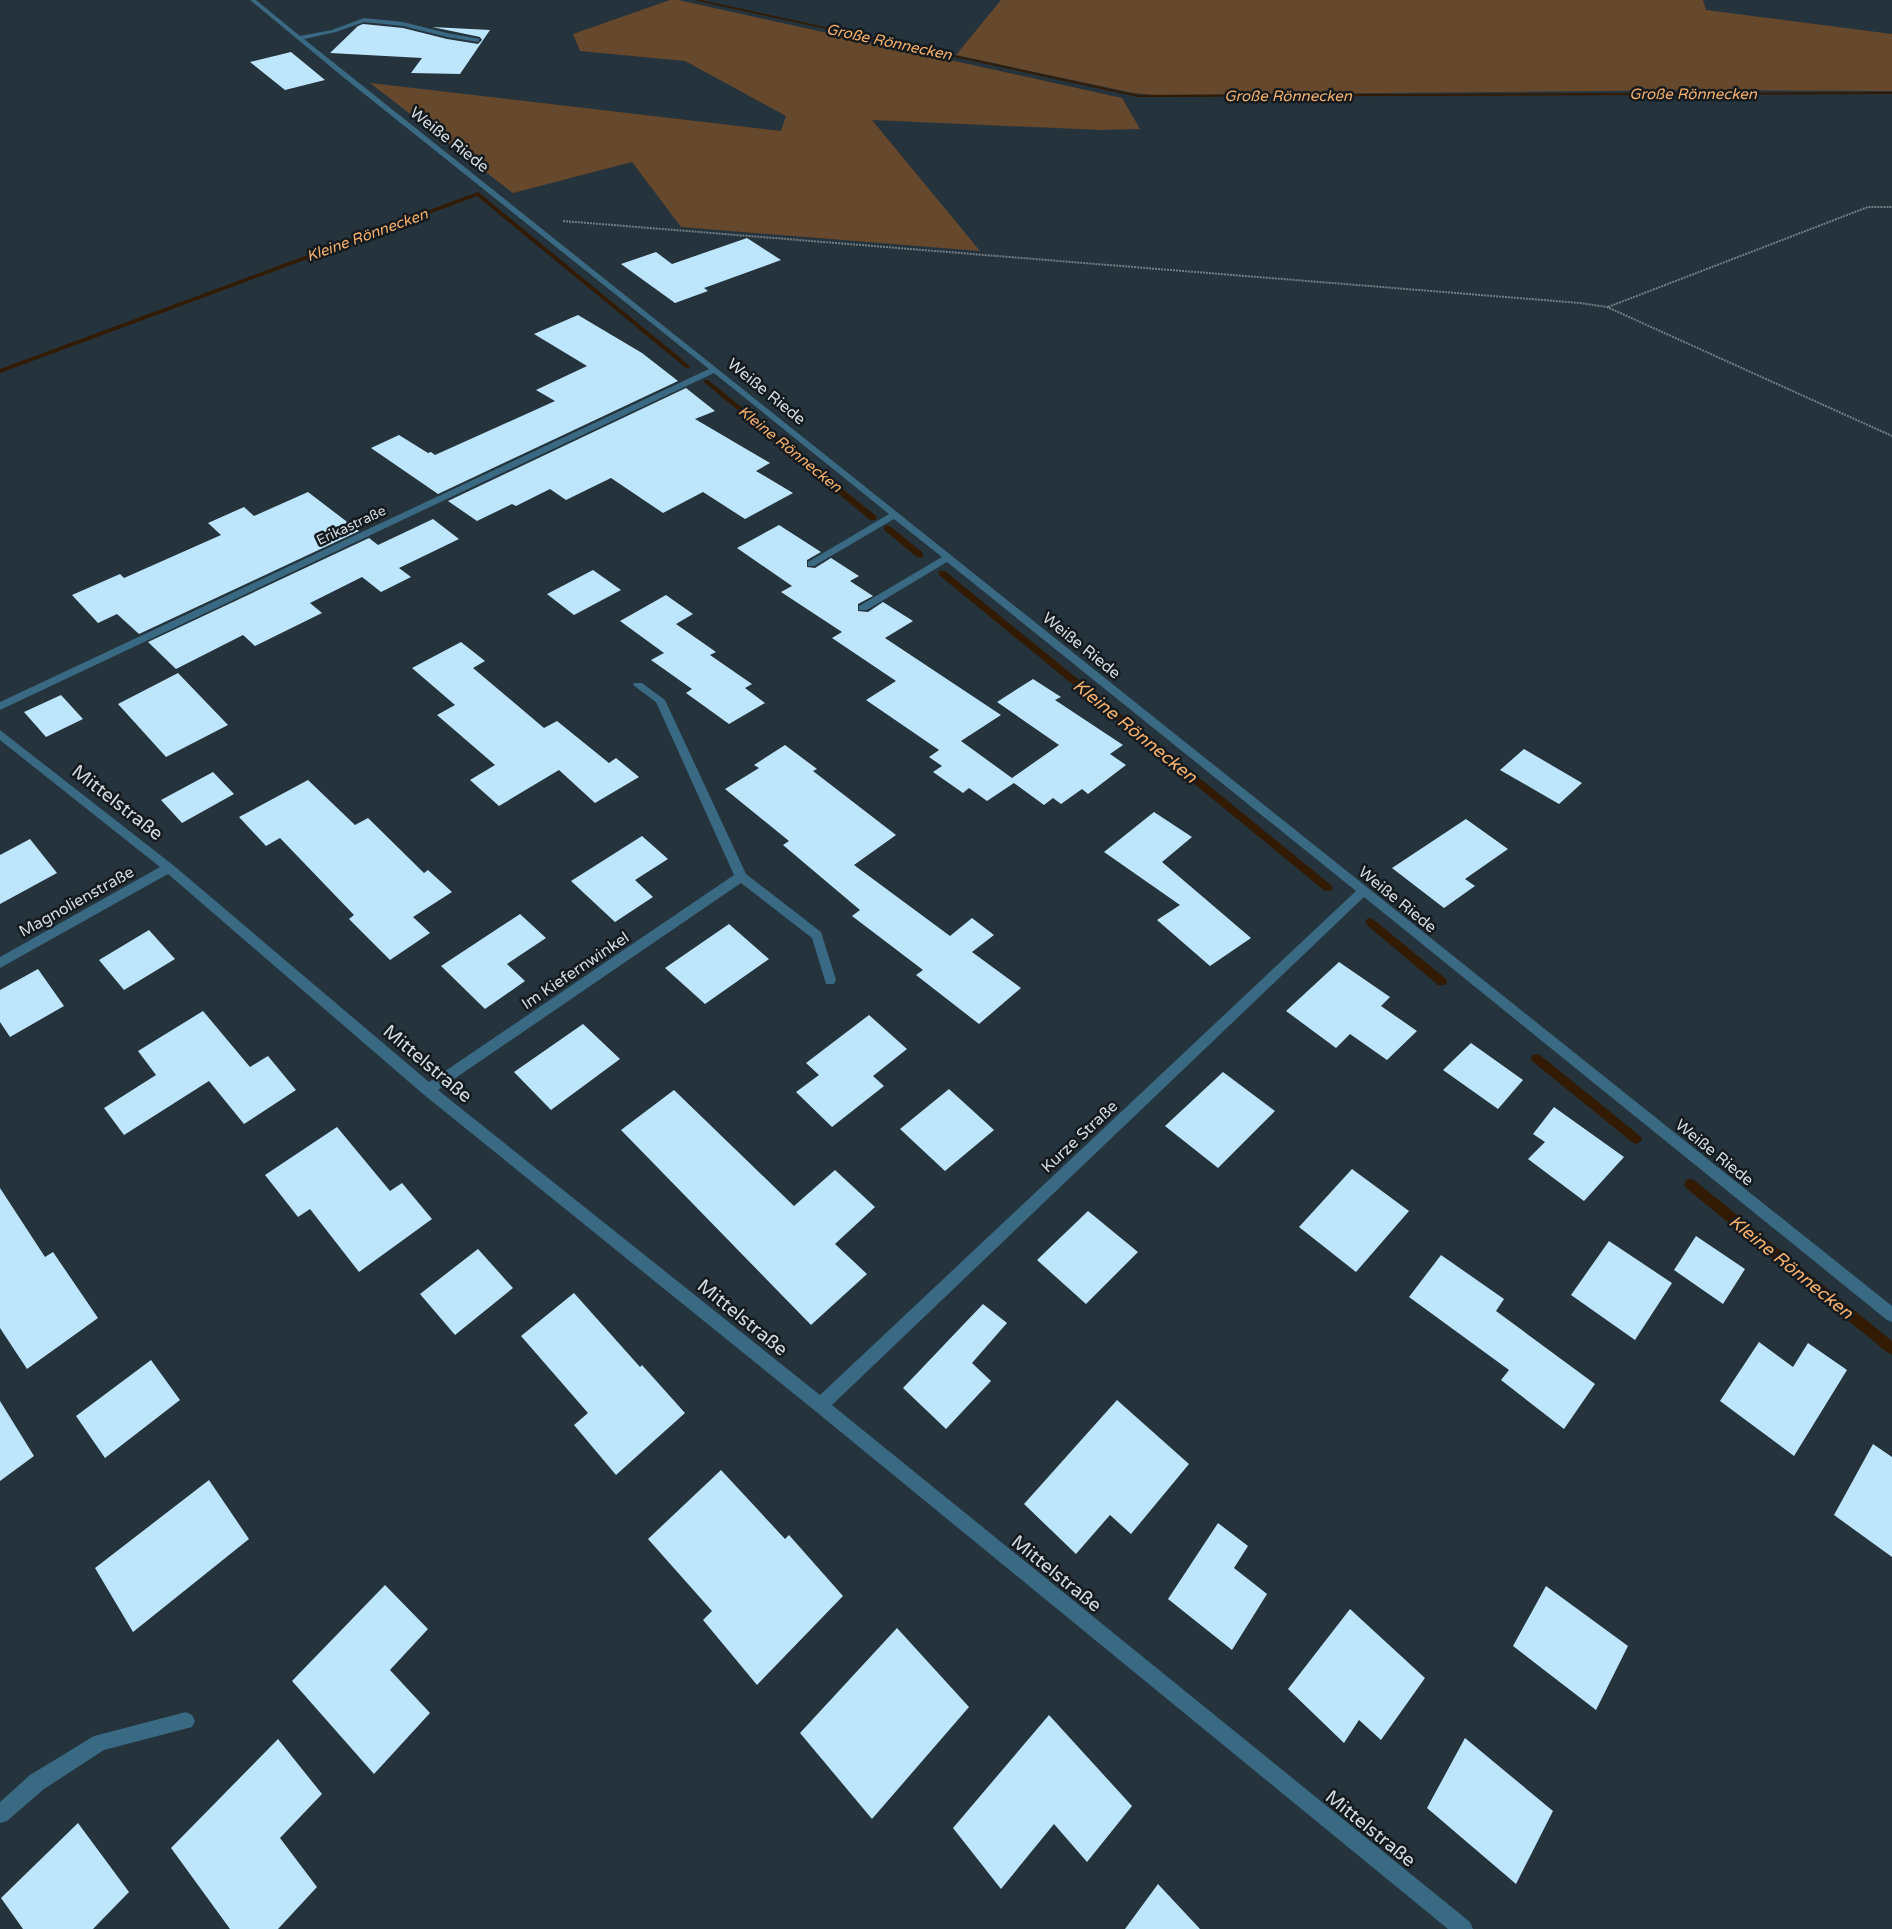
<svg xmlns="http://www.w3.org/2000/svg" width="1892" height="1929" viewBox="0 0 1892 1929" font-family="'Varela Round',sans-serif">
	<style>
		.green { fill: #66482d }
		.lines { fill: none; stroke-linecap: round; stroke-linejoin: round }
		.stream { fill: #321b02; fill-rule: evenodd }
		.building { fill: #bde5fc }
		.path { stroke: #727e85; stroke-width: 2; stroke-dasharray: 2 1; stroke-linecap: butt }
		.minor { fill: #396983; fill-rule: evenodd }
		.labels { text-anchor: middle; stroke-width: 5; stroke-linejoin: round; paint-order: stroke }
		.far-street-label { font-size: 14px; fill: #d3dce1; stroke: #141a1e }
		.far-water-label { font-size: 15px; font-style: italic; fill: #f7b06d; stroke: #141a1e }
		.street-label { font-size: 16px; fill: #d3dce1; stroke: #141a1e }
		.water-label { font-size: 18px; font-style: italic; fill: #f7b06d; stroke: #141a1e }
		.near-street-label { font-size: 19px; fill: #d3dce1; stroke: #141a1e }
	</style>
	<rect width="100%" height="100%" fill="#25333c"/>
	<path class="green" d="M 670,0 L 678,0 L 1122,98 L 1140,129 L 1101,130 L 872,120 L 980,251 L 681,227 L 632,162 L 513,193 L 370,83 L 781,131 L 786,116 L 685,61 L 580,51 L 573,34 Z
		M 1001,0 L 1703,0 L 1706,10 L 1892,34 L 1892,91 L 1708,90 L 1154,95 L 1133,93 L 956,55 Z"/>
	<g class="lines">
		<path class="stream" d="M 693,0 L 701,0 L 1138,95 L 1892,92 L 1892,94 L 1138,97 Z
			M 478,192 L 690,366 L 690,368 L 686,368 L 477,196 L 0,373 L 0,369 Z
			M 704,380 L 708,380 L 876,516 L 876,520 L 870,520 L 704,382 Z
			M 884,526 L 890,526 L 923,553 L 923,557 L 917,557 L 884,530 Z
			M 939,571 L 945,571 L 1331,885 L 1333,888 L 1331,891 L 1325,891 L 939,575 Z
			M 1370,918 L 1373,919 L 1446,979 L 1447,982 L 1446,985 L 1438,985 L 1367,925 L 1365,922 L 1367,919 Z
			M 1536,1054 L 1540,1055 L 1640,1136 L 1642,1139 L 1640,1142 L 1636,1144 L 1632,1142 L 1532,1061 L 1531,1058 L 1532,1055 Z
			M 1690,1179 L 1694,1180 L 1892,1341 L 1892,1355 L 1888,1353 L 1686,1188 L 1684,1184 L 1686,1180 Z"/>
	</g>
	<path class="building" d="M 363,24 L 403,28 L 447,39 L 478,44 L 482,40 L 480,37 L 432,27 L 490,30 L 460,74 L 411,73 L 422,58 L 330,53 L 358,26 Z
		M 291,52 L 325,80 L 285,90 L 250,62 Z
		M 747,238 L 781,260 L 704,288 L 708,291 L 675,303 L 621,264 L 656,252 L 672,264 Z
		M 578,315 L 642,353 L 678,381 L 438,494 L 371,448 L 399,435 L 428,453 L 431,452 L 435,455 L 555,401 L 536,390 L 587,366 L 534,334 Z
		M 686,388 L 715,411 L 695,419 L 770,463 L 756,471 L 793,493 L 745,519 L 703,492 L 663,513 L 611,478 L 566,500 L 550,489 L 516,506 L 512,504 L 477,521 L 448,501 Z
		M 308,492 L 359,531 L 139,634 L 117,614 L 98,623 L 72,595 L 120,574 L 124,578 L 221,535 L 208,523 L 244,507 L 254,516 Z
		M 433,519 L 459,539 L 399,568 L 411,577 L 381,592 L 362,577 L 310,603 L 322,613 L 255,646 L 243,635 L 176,669 L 148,642 L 369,538 L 378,545 Z
		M 779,525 L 821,552 L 807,560 L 807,567 L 815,568 L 831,558 L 859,576 L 850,581 L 873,596 L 858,604 L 858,611 L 868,612 L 883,602 L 913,621 L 885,638 L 1001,715 L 961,741 L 1012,778 L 1059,745 L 997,702 L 1033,679 L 1061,697 L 1055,700 L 1123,745 L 1110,754 L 1126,765 L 1088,794 L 1082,789 L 1061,804 L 1053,798 L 1044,805 L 1014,783 L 987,801 L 969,788 L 963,793 L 933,772 L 942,766 L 929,757 L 939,750 L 866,700 L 896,681 L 832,638 L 842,632 L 781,592 L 792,586 L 737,548 Z
		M 593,570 L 621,590 L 574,615 L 547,594 Z
		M 666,595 L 693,614 L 676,624 L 716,652 L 710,655 L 752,684 L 745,688 L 765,703 L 729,724 L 686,693 L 692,689 L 651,660 L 664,653 L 620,621 Z
		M 461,642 L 485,661 L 473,668 L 544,728 L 557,721 L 609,763 L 616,758 L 639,777 L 595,803 L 559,770 L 499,806 L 470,780 L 495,765 L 437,715 L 455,705 L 412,668 Z
		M 178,673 L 228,725 L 166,757 L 118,704 Z
		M 61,695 L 83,719 L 46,737 L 24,712 Z
		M 785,745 L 817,769 L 813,771 L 896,835 L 854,865 L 950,936 L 972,918 L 994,935 L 972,952 L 1021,988 L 979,1024 L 916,975 L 923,970 L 852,916 L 860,910 L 783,845 L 789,841 L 725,789 L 759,768 L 754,765 Z
		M 1524,749 L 1582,783 L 1559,804 L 1500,770 Z
		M 213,772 L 234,794 L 182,823 L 161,800 Z
		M 308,780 L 355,825 L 368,818 L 424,873 L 428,870 L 452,892 L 413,917 L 430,933 L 390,960 L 349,919 L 354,915 L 280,838 L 266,846 L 239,817 Z
		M 1154,812 L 1192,837 L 1162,862 L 1251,938 L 1210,966 L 1157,920 L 1180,905 L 1104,852 Z
		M 1466,819 L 1508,849 L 1465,879 L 1475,886 L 1444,908 L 1392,868 Z
		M 642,836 L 668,859 L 635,880 L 653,897 L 615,922 L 571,881 Z
		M 30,839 L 57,873 L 0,904 L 0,855 Z
		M 520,914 L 546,938 L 507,964 L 525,981 L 485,1009 L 441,966 Z
		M 729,924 L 769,959 L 705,1004 L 665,968 Z
		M 149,930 L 175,959 L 124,990 L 99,960 Z
		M 1339,962 L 1390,997 L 1381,1006 L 1417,1031 L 1387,1060 L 1350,1034 L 1336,1048 L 1286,1011 Z
		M 38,969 L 64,1006 L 10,1037 L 0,1022 L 0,990 Z
		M 203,1011 L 250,1067 L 268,1056 L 296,1090 L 244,1124 L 209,1081 L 124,1135 L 104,1108 L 156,1075 L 138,1051 Z
		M 869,1015 L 907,1049 L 873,1076 L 884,1086 L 832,1127 L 796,1092 L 819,1075 L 806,1063 Z
		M 583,1024 L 620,1059 L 551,1110 L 514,1072 Z
		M 1471,1043 L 1523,1080 L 1498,1109 L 1443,1070 Z
		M 1223,1072 L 1275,1111 L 1218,1168 L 1165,1126 Z
		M 949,1089 L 994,1130 L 945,1171 L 900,1129 Z
		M 674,1090 L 794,1206 L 835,1170 L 875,1207 L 835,1244 L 867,1274 L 811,1325 L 621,1130 Z
		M 1554,1107 L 1624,1157 L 1584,1201 L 1528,1159 L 1545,1142 L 1533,1134 Z
		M 337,1127 L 390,1191 L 402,1183 L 432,1219 L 359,1272 L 310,1209 L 298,1217 L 265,1175 Z
		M 1352,1169 L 1409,1211 L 1356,1272 L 1299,1227 Z
		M 0,1188 L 45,1257 L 53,1252 L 98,1318 L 27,1369 L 0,1328 Z
		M 1088,1211 L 1138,1252 L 1086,1304 L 1037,1260 Z
		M 1696,1236 L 1745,1269 L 1723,1304 L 1674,1270 Z
		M 1609,1241 L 1672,1283 L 1635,1340 L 1571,1295 Z
		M 478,1249 L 513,1288 L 455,1335 L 420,1294 Z
		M 1441,1255 L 1504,1299 L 1496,1311 L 1595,1384 L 1564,1429 L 1501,1380 L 1509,1370 L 1409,1297 Z
		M 574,1293 L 640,1367 L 642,1365 L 685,1413 L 616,1475 L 574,1425 L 588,1413 L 521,1336 Z
		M 983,1304 L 1007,1323 L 972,1363 L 991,1381 L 946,1429 L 903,1388 Z
		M 1759,1342 L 1793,1367 L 1808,1343 L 1847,1370 L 1794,1456 L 1720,1401 Z
		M 151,1360 L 180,1400 L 105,1458 L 76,1416 Z
		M 1117,1400 L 1189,1464 L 1131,1534 L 1110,1515 L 1076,1554 L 1024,1504 Z
		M 0,1401 L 34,1456 L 0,1481 Z
		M 1873,1444 L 1892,1457 L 1892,1557 L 1834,1515 Z
		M 721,1470 L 785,1539 L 789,1535 L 843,1596 L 757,1685 L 703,1620 L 712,1611 L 648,1539 Z
		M 209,1480 L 249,1539 L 133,1632 L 95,1568 Z
		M 1218,1523 L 1248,1546 L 1234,1568 L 1267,1594 L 1232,1650 L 1168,1599 Z
		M 385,1585 L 428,1629 L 390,1670 L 430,1713 L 374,1774 L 292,1681 Z
		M 1546,1586 L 1628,1646 L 1596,1710 L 1513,1646 Z
		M 1350,1609 L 1425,1678 L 1381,1740 L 1359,1720 L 1344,1743 L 1288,1689 Z
		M 897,1628 L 969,1707 L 872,1819 L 800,1733 Z
		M 1049,1715 L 1132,1806 L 1087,1862 L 1054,1824 L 1001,1889 L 953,1828 Z
		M 1465,1738 L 1553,1811 L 1516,1884 L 1427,1808 Z
		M 278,1739 L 322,1794 L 280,1838 L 317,1887 L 278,1929 L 230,1929 L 171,1848 Z
		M 78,1823 L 129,1892 L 93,1929 L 23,1929 L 1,1898 Z
		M 1158,1884 L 1200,1929 L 1125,1929 Z"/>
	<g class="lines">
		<path class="path" d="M 563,221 L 1580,303 L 1607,307 L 1892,436
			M 1608,307 L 1868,207 L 1892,207"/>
		<path class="minor" d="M 250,0 L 256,0 L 300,36 L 332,30 L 364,18 L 403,22 L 447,33 L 480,39 L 478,42 L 447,37 L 403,26 L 364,22 L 336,32 L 304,39 L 1892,1306 L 1892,1322 L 1887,1320 L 1364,897 L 832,1405 L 1470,1922 L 1473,1929 L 1448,1929 L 814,1410 L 423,1094 L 168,874 L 0,968 L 0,957 L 160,867 L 0,740 L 0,730 L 173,865 L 429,1082 L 734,875 L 656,702 L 633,685 L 634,683 L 642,683 L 665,700 L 746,874 L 821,932 L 836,980 L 834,984 L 826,984 L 812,938 L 741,883 L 438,1090 L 820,1395 L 1356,891 L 947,562 L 867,610 L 859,610 L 859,606 L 942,557 L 894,519 L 814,566 L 808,566 L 808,562 L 889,514 L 714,373 L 0,710 L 0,702 L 709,369 L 343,77 Z
			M 186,1712 L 192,1715 L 195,1721 L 192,1727 L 104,1750 L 44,1789 L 7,1821 L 0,1823 L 0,1802 L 30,1775 L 94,1736 Z"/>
	</g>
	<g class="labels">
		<g class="far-street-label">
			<text transform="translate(351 525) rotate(-25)" y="5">Erikastraße</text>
		</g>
		<g class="far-water-label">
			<text transform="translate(889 42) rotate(12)" y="5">Große Rönnecken</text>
			<text x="1693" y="99">Große Rönnecken</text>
			<text x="1288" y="101">Große Rönnecken</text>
			<text transform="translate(367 235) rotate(-20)" y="5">Kleine Rönnecken</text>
			<text transform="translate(790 449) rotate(39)" y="5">Kleine Rönnecken</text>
		</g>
		<g class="street-label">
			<text transform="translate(450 139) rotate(38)" y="6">Weiße Riede</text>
			<text transform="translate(767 391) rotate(39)" y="6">Weiße Riede</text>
			<text transform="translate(1082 645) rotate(39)" y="6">Weiße Riede</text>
			<text transform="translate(1398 899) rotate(39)" y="6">Weiße Riede</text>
			<text transform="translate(76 901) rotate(-29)" y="6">Magnolienstraße</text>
			<text transform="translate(575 970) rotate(-34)" y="6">Im Kiefernwinkel</text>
			<text transform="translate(1079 1136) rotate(-43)" y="6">Kurze Straße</text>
			<text transform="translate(1715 1152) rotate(39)" y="6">Weiße Riede</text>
		</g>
		<g class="water-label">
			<text transform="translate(1135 731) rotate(39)" y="6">Kleine Rönnecken</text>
			<text transform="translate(1791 1267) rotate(39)" y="6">Kleine Rönnecken</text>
		</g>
		<g class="near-street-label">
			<text transform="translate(118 802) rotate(38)" y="7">Mittelstraße</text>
			<text transform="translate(428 1063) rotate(40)" y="7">Mittelstraße</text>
			<text transform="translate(743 1317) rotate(39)" y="7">Mittelstraße</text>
			<text transform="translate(1057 1573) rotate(39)" y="7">Mittelstraße</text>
			<text transform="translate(1371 1828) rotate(39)" y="7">Mittelstraße</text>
		</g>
	</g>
</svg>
